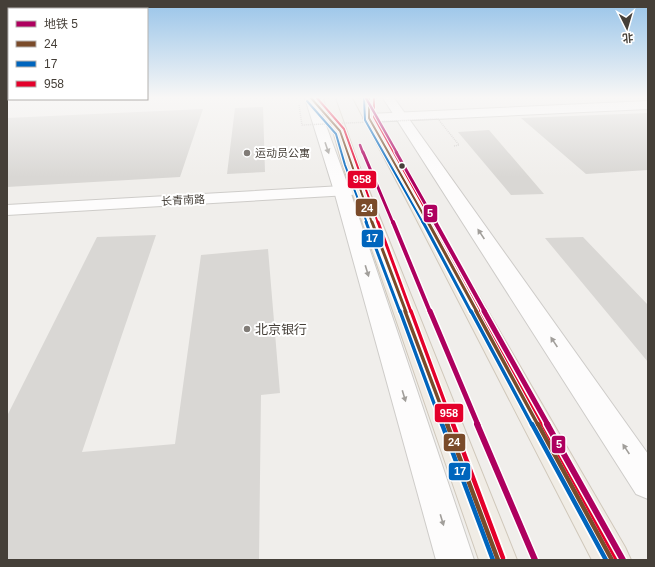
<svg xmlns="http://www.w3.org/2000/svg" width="655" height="567" viewBox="0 0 655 567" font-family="Arial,'Noto Sans SC',sans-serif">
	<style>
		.building { fill: #d9d7d4 }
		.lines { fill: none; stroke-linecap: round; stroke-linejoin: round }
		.minor-casing { stroke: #ceccc9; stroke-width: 2 }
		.tertiary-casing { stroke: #ceccc9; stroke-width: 2 }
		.primary-casing { stroke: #d0c8bb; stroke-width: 2 }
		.minor { fill: #fdfcfc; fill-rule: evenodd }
		.tertiary { fill: #fdfcfc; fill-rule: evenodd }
		.primary { fill: #f0ece5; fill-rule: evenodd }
		.path-bridge { stroke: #d1cecc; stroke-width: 1.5; stroke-dasharray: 1 1; stroke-linecap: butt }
		.bus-1-far3-casing { stroke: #fff; stroke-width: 4 }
		.bus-1-far2-casing { stroke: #fff; stroke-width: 6 }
		.bus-1-far1-casing { stroke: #fff; stroke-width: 6 }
		.bus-1-casing { stroke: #fff; stroke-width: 8 }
		.bus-2-far3-casing { stroke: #fff; stroke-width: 4 }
		.bus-2-far2-casing { stroke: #fff; stroke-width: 6 }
		.bus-2-far1-casing { stroke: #fff; stroke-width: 6 }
		.bus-2-casing { stroke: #fff; stroke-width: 8 }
		.bus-3-far3-casing { stroke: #fff; stroke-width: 4 }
		.bus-3-far2-casing { stroke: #fff; stroke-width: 6 }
		.bus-3-far1-casing { stroke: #fff; stroke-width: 6 }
		.bus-3-casing { stroke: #fff; stroke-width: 8 }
		.bus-1-far3 { stroke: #7a4b2a; stroke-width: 2 }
		.bus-1-far2 { stroke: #7a4b2a; stroke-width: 3 }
		.bus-1-far1 { stroke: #7a4b2a; stroke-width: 3.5 }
		.bus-1 { stroke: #7a4b2a; stroke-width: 4.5 }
		.bus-2-far3 { stroke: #0065bd; stroke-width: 2 }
		.bus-2-far2 { stroke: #0065bd; stroke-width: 3 }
		.bus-2-far1 { stroke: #0065bd; stroke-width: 3.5 }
		.bus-2 { stroke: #0065bd; stroke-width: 4.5 }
		.bus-3-far3 { stroke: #e4002b; stroke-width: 2 }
		.bus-3-far2 { stroke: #e4002b; stroke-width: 3 }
		.bus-3-far1 { stroke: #e4002b; stroke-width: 3.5 }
		.bus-3 { stroke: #e4002b; stroke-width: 4.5 }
		.metro-1-far4-casing { stroke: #fff; stroke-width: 4.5 }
		.metro-1-far3-casing { stroke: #fff; stroke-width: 5 }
		.metro-1-far2-casing { stroke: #fff; stroke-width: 7 }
		.metro-1-far1-casing { stroke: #fff; stroke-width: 8 }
		.metro-1-casing { stroke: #fff; stroke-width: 9 }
		.metro-1-far4 { stroke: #ae005f; stroke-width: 2.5 }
		.metro-1-far3 { stroke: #ae005f; stroke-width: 3 }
		.metro-1-far2 { stroke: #ae005f; stroke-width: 4 }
		.metro-1-far1 { stroke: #ae005f; stroke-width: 5 }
		.metro-1 { stroke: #ae005f; stroke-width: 6 }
		.oneway { fill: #a19e9a }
		.poi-dot { fill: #817c77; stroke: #fff; stroke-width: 1.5 }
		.bus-dot { fill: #453f38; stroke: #fff; stroke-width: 1.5 }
		.labels { text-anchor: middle; stroke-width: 4; stroke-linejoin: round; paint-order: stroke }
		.far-poi-label { font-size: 11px; fill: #453f38; stroke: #fff; text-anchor: start }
		.far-street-label { font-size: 11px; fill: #453f38; stroke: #fff }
		.poi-label { font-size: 13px; fill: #453f38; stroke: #fff; text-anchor: start }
		.line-badge { stroke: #fff; stroke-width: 1.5 }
		.badge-label { font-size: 11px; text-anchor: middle; font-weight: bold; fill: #fff }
	</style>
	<rect width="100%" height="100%" fill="#f0eeeb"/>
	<path class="building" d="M 263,107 L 265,172 L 227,174 L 235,108 Z
		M 203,109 L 180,177 L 7,187 L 7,118 Z
		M 648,113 L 648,170 L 586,174 L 521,118 Z
		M 489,130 L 544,194 L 511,195 L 458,132 Z
		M 156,235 L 82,452 L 175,444 L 201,255 L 268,249 L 280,393 L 261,395 L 259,560 L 7,560 L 7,416 L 97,237 Z
		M 583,237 L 648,305 L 648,362 L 545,238 Z"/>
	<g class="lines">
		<g class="minor-casing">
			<path id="minor" d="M 648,101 L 648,109 L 369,122 L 365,121 L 363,118 L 365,115 L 369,114 Z
				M 360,185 L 366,186 L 368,190 L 366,194 L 7,215 L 7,205 Z"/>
		</g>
		<g class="tertiary-casing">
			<path id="tertiary" d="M 305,98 L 316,98 L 350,191 L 474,560 L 436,560 L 334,191 Z
				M 363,98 L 375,98 L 375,118 L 373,121 L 365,121 L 363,118 Z
				M 383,98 L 394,98 L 648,454 L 648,499 L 636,494 Z"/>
		</g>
		<g class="primary-casing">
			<path id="primary" d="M 324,98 L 335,98 L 358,163 L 517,560 L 479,560 L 342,163 Z
				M 353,98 L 364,98 L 625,547 L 631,560 L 592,560 L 405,197 Z"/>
		</g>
		<use href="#minor" class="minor"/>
		<use href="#tertiary" class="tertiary"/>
		<use href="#primary" class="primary"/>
		<path class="path-bridge" d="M 299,105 L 302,125 L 438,119 L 459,145 L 454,146"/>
		<g class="bus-1-far3-casing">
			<path id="bus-1-far3" d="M 311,98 L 340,131 L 372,223
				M 369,98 L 369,118 L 428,223"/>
		</g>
		<g class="bus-1-far2-casing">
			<path id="bus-1-far2" d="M 372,222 L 406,312
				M 428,222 L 477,312"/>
		</g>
		<g class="bus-1-far1-casing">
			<path id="bus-1-far1" d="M 405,311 L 448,425
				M 476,311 L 538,425"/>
		</g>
		<g class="bus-1-casing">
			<path id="bus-1" d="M 447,424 L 498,560
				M 538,424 L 612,560"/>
		</g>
		<g class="bus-2-far3-casing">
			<path id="bus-2-far3" d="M 364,98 L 365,120 L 423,223
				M 307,101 L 336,134 L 345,165 L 367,223"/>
		</g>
		<g class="bus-2-far2-casing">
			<path id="bus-2-far2" d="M 366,222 L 400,312
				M 423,222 L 471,312"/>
		</g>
		<g class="bus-2-far1-casing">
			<path id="bus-2-far1" d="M 400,311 L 442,425
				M 471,311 L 532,425"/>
		</g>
		<g class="bus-2-casing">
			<path id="bus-2" d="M 442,424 L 493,560
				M 532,424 L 606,560"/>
		</g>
		<g class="bus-3-far3-casing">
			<path id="bus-3-far3" d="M 317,98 L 344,129 L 378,223
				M 374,98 L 374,117 L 433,223"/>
		</g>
		<g class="bus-3-far2-casing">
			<path id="bus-3-far2" d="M 378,222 L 411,312
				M 433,222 L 482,312"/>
		</g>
		<g class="bus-3-far1-casing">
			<path id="bus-3-far1" d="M 411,311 L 453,425
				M 481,311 L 543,425"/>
		</g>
		<g class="bus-3-casing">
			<path id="bus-3" d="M 453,424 L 503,558
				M 543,424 L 616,558"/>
		</g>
		<use href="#bus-1-far3" class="bus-1-far3"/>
		<use href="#bus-1-far2" class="bus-1-far2"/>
		<use href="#bus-1-far1" class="bus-1-far1"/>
		<use href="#bus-1" class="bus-1"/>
		<use href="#bus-2-far3" class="bus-2-far3"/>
		<use href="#bus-2-far2" class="bus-2-far2"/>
		<use href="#bus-2-far1" class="bus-2-far1"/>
		<use href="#bus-2" class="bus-2"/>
		<use href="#bus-3-far3" class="bus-3-far3"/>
		<use href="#bus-3-far2" class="bus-3-far2"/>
		<use href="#bus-3-far1" class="bus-3-far1"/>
		<use href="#bus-3" class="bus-3"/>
		<g class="metro-1-far4-casing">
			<path id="metro-1-far4" d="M 366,98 L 397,153
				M 360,145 L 363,153"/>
		</g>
		<g class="metro-1-far3-casing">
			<path id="metro-1-far3" d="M 363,152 L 393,223
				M 396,152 L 436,223"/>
		</g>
		<g class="metro-1-far2-casing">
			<path id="metro-1-far2" d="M 393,222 L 430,312
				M 435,222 L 485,312"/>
		</g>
		<g class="metro-1-far1-casing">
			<path id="metro-1-far1" d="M 430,311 L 478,425
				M 484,311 L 548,425"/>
		</g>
		<g class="metro-1-casing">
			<path id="metro-1" d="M 477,424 L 535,560
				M 547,424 L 623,560"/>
		</g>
		<use href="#metro-1-far4" class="metro-1-far4"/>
		<use href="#metro-1-far3" class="metro-1-far3"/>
		<use href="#metro-1-far2" class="metro-1-far2"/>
		<use href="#metro-1-far1" class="metro-1-far1"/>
		<use href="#metro-1" class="metro-1"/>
	</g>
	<defs><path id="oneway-solid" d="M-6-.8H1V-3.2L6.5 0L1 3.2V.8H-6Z"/></defs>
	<g class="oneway">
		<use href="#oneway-solid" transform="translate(327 148) rotate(71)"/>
		<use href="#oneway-solid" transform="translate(481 234) rotate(-124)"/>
		<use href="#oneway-solid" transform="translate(367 271) rotate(73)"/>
		<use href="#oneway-solid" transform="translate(554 342) rotate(-124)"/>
		<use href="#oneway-solid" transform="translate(404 396) rotate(73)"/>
		<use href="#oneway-solid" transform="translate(626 449) rotate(-124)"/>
		<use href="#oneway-solid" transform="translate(442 520) rotate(73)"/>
	</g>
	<linearGradient id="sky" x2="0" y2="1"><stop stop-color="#98c4e9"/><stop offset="0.55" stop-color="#f8f7f6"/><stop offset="1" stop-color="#f8f7f6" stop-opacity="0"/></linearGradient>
	<rect width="655" height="177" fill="url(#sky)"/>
	<g class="poi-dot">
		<circle cx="247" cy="153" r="4"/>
		<circle cx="247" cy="329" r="4"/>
	</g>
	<circle class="bus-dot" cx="402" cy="166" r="3.5"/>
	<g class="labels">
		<g class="far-poi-label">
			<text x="255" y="157">运动员公寓</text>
		</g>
		<g class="far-street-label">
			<text transform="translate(183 200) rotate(-3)" y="4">长青南路</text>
		</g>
		<g class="poi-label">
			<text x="255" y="334">北京银行</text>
		</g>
	</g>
	<g class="line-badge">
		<rect x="347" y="170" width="30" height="19" rx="4" fill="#e4002b"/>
		<rect x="355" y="198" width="23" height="19" rx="4" fill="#7a4b2a"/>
		<rect x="423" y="204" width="15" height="19" rx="4" fill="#ae005f"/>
		<rect x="361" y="229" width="23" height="19" rx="4" fill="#0065bd"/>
		<rect x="434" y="403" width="30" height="20" rx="4" fill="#e4002b"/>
		<rect x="443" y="433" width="23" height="19" rx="4" fill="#7a4b2a"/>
		<rect x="551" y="435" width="15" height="19" rx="4" fill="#ae005f"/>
		<rect x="448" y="462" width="23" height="19" rx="4" fill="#0065bd"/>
	</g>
	<g class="badge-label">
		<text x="362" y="183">958</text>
		<text x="367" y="212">24</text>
		<text x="430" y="217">5</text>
		<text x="372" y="242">17</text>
		<text x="449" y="417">958</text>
		<text x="454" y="446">24</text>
		<text x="559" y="448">5</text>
		<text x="460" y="475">17</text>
	</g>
	<rect width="655" height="567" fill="none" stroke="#453f38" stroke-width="16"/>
	<rect x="8" y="8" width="140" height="92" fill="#ffffff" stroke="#b5b2af"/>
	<rect x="16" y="21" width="20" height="6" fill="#ae005f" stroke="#b5b2af"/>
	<text x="44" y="28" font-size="12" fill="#453f38">地铁 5</text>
	<rect x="16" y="41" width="20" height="6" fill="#7a4b2a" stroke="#b5b2af"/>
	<text x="44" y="48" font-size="12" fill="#453f38">24</text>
	<rect x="16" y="61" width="20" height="6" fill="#0065bd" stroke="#b5b2af"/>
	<text x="44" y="68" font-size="12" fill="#453f38">17</text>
	<rect x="16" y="81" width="20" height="6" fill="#e4002b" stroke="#b5b2af"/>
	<text x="44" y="88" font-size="12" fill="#453f38">958</text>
	<g transform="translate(627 28) rotate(175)" stroke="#ffffff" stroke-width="3" paint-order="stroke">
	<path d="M0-3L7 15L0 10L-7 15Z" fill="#453f38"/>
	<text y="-6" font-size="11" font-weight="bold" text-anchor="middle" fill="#453f38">北</text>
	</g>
</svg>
